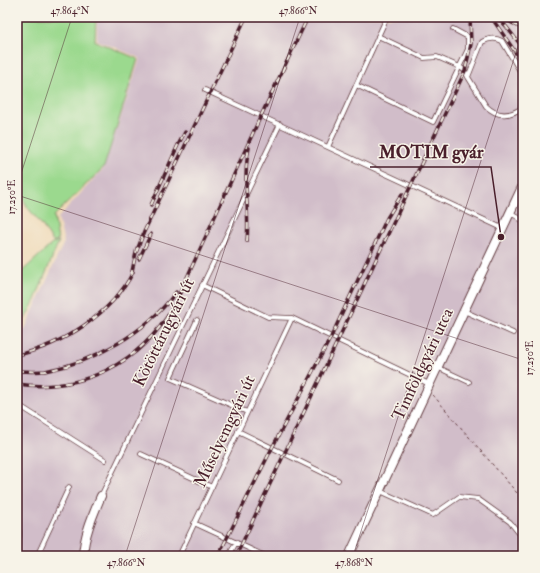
<svg xmlns="http://www.w3.org/2000/svg" width="540" height="573" viewBox="0 0 540 573" font-family="'IM FELL Double Pica',serif">
	<style>
		.industrial { fill: #d1bdc9 }
		.green { fill: #9bd98e; stroke: #727c5c }
		.lines { fill: none; stroke-linecap: round; stroke-linejoin: round }
		.lane-casing { stroke: #633b40; stroke-width: 5.5 }
		.street-casing { stroke: #633b40; stroke-width: 10 }
		.path { stroke: #633b40; stroke-width: 1; stroke-dasharray: 3 3; stroke-linecap: butt }
		.lane { stroke: #fff; stroke-width: 4 }
		.street { stroke: #fff; stroke-width: 8 }
		.rail-casing { stroke: #4a1f2b; stroke-width: 3.5 }
		.rail { stroke: #f7f3e8; stroke-width: 2; stroke-dasharray: 6; stroke-linecap: butt }
		.ticks { fill: none; stroke: #4a1f2b; stroke-width: 1; stroke-opacity: 0.45 }
		.labels { text-anchor: middle; stroke-width: 3; stroke-linejoin: round; paint-order: stroke }
		.street-label { font-size: 17px; fill: #4a1f2b; stroke: #f7f3e8 }
		.leader { fill: none; stroke: #4a1f2b; stroke-width: 1.5 }
		.callout-dot { fill: #4a1f2b; stroke: #f7f3e8; stroke-width: 1.5 }
		.callout-label { font-size: 18px; text-anchor: middle; font-weight: bold; fill: #4a1f2b; stroke: #f7f3e8; stroke-width: 3; stroke-linejoin: round; paint-order: stroke }
		.neatline { fill: none; stroke: #4a1f2b; stroke-width: 1.5 }
		.ticks-label { font-size: 10px; text-anchor: middle; fill: #4a1f2b }
	</style>
	<rect width="100%" height="100%" fill="#f7f3e8"/>
	<filter id="ink" filterUnits="userSpaceOnUse"><feTurbulence type="fractalNoise" baseFrequency=".025" numOctaves="2"/><feDisplacementMap in="SourceGraphic" scale="8" xChannelSelector="R" yChannelSelector="G"/><feConvolveMatrix kernelMatrix="1 2 1 2 8 2 1 2 1" color-interpolation-filters="sRGB"/></filter>
	<filter id="wash" filterUnits="userSpaceOnUse"><feTurbulence type="fractalNoise" baseFrequency=".012" numOctaves="4" result="noise"/><feDisplacementMap in="SourceGraphic" scale="16" xChannelSelector="R" yChannelSelector="G"/><feGaussianBlur stdDeviation="0.9" result="paint"/><feColorMatrix in="noise" values="0 0 0 0 0 0 0 0 0 0 0 0 0 0 0 0 0 1.4 0 .05"/><feComposite in="paint" operator="in"/></filter>
	<g filter="url(#wash)">
		<rect width="100%" height="100%" fill="#f0dbba"/>
		<path class="industrial" d="M 97,17 L 523,17 L 523,556 L 17,556 L 17,332 L 25,329 L 64,242 L 58,218 L 104,168 L 140,58 L 97,40 Z"/>
		<path class="green" d="M 17,17 L 96,17 L 95,41 L 138,59 L 104,167 L 54,216 L 58,240 L 53,242 L 42,225 L 28,208 L 17,188 Z
			M 59,241 L 35,300 L 21,327 L 17,327 L 17,276 L 53,243 Z"/>
	</g>
	<g filter="url(#ink)">
		<g class="lines">
			<g class="lane-casing">
				<path id="lane" d="M 378,36 L 424,58 L 437,57 L 460,67 L 465,71 L 468,77
					M 523,76 L 502,41 C 495,37 489,38 482,42 L 468,77 L 486,106 C 498,118 511,116 523,107
					M 356,85 L 433,122 L 468,49 L 468,37 L 453,29
					M 205,90 L 502,228
					M 328,147 L 387,17
					M 510,212 L 523,221
					M 202,285 L 268,317 L 292,318 L 429,384
					M 464,311 L 513,333
					M 197,320 L 170,378 L 247,412
					M 437,367 L 469,382
					M 17,404 L 105,460
					M 238,431 L 338,480
					M 141,454 L 212,487
					M 380,491 L 433,515 L 459,497 L 478,499 L 510,522 L 518,532
					M 101,496 L 280,124
					M 194,523 L 265,556
					M 37,556 L 69,487
					M 179,556 L 292,318
					M 229,556 L 236,542"/>
			</g>
			<g class="street-casing">
				<path id="street" d="M 17,532 L 17,536
					M 83,556 C 84,535 93,515 101,496
					M 349,556 L 523,185"/>
			</g>
			<path class="path" d="M 433,395 L 523,500"/>
			<use href="#lane" class="lane"/>
			<use href="#street" class="street"/>
			<g class="rail-casing">
				<path id="rail" d="M 491,17 L 523,63
					M 497,17 L 505,25 L 523,48
					M 516,17 L 523,23
					M 503,18 L 523,29
					M 151,205 L 178,145 L 185,132
					M 247,241 C 250,210 242,179 249,148
					M 136,253 L 144,232 L 246,17
					M 139,259 L 151,234
					M 131,276 L 137,248
					M 17,355 C 61,346 113,313 133,272
					M 17,371 C 26,371 36,372 45,371 C 94,362 146,333 176,292
					M 17,384 C 82,393 141,363 174,306 L 258,122 L 308,17
					M 218,556 L 272,448 L 331,337 L 387,218 L 402,194
					M 236,556 L 465,71 L 471,44 L 470,17"/>
			</g>
			<use href="#rail" class="rail"/>
		</g>
	</g>
	<path class="ticks" d="M 17,186 L 72,17M 17,195 L 523,360M 125,556 L 300,17M 353,556 L 523,31"/>
	<g class="labels">
		<g class="street-label">
			<text transform="translate(163 332) rotate(-64)" y="6">Kötöttárugyári út</text>
			<text transform="translate(422 364) rotate(-65)" y="6">Timföldgyári utca</text>
			<text transform="translate(224 431) rotate(-65)" y="6">Műselyemgyári út</text>
		</g>
	</g>
	<path class="leader" d="M501 237L491 167H370"/>
	<circle class="callout-dot" cx="501" cy="237" r="4"/>
	<g class="callout-label">
		<text x="431" y="158">MOTIM gyár</text>
	</g>
	<rect width="540" height="573" fill="none" stroke="#f7f3e8" stroke-width="44"/>
	<rect x="22" y="22" width="496" height="529" class="neatline"/>
	<g class="ticks-label">
		<text x="70" y="14">47.864°N</text>
		<text x="298" y="14">47.866°N</text>
		<text transform="translate(11 197) rotate(-90)" y="4">17.250°E</text>
		<text transform="translate(529 358) rotate(-90)" y="4">17.250°E</text>
		<text x="126" y="566">47.866°N</text>
		<text x="354" y="566">47.868°N</text>
	</g>
</svg>
